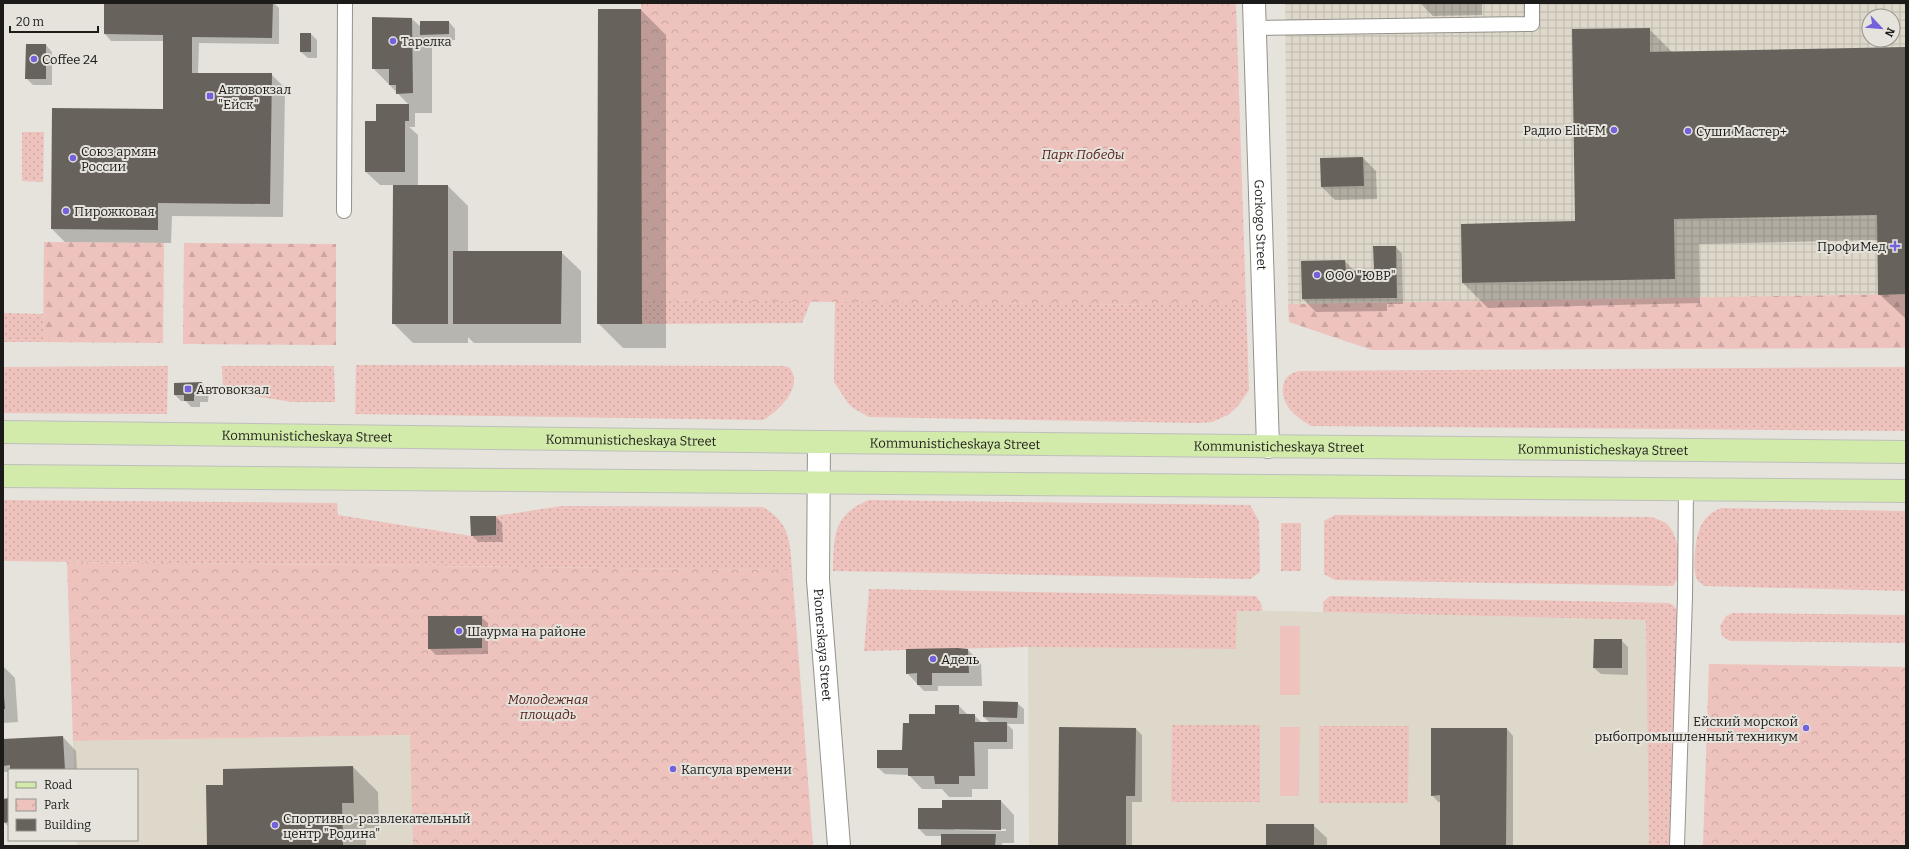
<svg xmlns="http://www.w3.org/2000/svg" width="1909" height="849" viewBox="0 0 1909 849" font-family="Bitter,serif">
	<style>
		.built { fill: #ddd8ca }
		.industrial { fill: url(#industrial-grid); fill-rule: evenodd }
		.grass { fill: url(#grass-dots) }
		.forest { fill: url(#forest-firs) }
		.park { fill: url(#park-crowns) }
		.garden { fill: #eec2bd }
		.shadow { fill: #0003; fill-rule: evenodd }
		.building { fill: #68625d }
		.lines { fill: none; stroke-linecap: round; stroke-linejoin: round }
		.lane-casing { stroke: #94928b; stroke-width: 16 }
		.street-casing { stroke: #94928b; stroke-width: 24 }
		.primary-casing { stroke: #bfbfbf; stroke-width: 24 }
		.lane { stroke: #fff; stroke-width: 14 }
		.street { stroke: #fff; stroke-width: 22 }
		.primary { stroke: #d2eaaa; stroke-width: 22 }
		.poi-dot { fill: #7462dd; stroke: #e5e3db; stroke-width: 1.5 }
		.labels { text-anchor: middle; stroke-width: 4; stroke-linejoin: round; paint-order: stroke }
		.poi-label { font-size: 13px; fill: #1c1b19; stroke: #e5e3db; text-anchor: start }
		.park-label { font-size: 13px; font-style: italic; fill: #551b19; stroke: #e5e3db }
		.street-label { font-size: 13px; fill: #1c1b19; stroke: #e5e3db }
	</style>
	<defs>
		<pattern id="industrial-grid" width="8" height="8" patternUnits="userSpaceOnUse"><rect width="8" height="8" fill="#ddd8ca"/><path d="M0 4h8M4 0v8" fill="none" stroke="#bdb9ad"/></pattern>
		<pattern id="grass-dots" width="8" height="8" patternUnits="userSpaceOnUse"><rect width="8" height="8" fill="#eec2bd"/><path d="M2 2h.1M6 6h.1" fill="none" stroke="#cca6a2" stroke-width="1.8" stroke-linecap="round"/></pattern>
		<pattern id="forest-firs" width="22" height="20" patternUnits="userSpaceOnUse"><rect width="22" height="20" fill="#eec2bd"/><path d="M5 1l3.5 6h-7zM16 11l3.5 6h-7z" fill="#cca6a2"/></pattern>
		<pattern id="park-crowns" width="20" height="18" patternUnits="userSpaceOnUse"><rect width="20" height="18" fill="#eec2bd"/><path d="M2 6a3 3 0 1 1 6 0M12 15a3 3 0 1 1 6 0" fill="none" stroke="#cca6a2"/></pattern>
	</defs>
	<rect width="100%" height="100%" fill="#e5e3db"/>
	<path class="built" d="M 1237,610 L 1647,620 L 1649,846 L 1029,846 L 1028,647 L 1236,649 Z
		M 411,735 L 413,846 L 77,846 L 77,840 L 137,840 L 137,770 L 74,770 L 73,741 Z"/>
	<path class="industrial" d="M 1285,3 L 1906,3 L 1906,294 L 1288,304 ZM 1869,16 L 1893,16 L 1893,40 L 1869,40 Z"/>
	<path class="grass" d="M 22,132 L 44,132 L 43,182 L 22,181 Z
		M 641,300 L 811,301 L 802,323 L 642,324 Z
		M 835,301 L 1158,305 L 1246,305 L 1249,390 L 1238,406 L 1228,415 L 1212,422 L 1198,423 L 869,417 L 853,408 L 848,403 L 834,382 Z
		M 3,313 L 43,314 L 43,342 L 3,342 Z
		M 356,365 L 785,366 L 790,368 C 804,387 778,412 763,420 L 355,414 Z
		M 168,366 L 167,414 L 3,413 L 3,367 Z
		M 222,366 L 334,366 L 335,402 L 292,402 L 223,391 Z
		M 1906,367 L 1906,431 L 1311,426 C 1296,417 1281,406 1283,387 C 1284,378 1290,373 1299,371 Z
		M 3,500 L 337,503 L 338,515 L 471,536 L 496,535 L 496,516 L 561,506 L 763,507 C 790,523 790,541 792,570 L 3,561 Z
		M 869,500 L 1250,505 L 1259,521 L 1260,572 L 1250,579 L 833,571 C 834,537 832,515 869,500 Z
		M 1722,508 L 1906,511 L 1906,591 L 1704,586 C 1702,584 1699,582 1697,580 C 1694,573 1694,562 1695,555 C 1696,535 1700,515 1722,508 Z
		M 1335,515 L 1651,517 C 1656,519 1661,520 1666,523 C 1677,532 1681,558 1680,572 C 1679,577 1676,581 1673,586 L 1335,580 L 1324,574 L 1324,521 Z
		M 1281,523 L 1301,523 L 1301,571 L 1281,571 Z
		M 869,589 L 1256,596 L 1261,603 L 1262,611 L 1237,611 L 1236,649 L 1028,647 L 864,651 Z
		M 1330,596 L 1669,603 L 1673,605 L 1678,611 L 1671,846 L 1649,846 L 1646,620 L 1323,612 L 1323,602 Z
		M 1733,613 L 1906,615 L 1906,643 L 1730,641 L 1722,636 L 1720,626 L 1726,616 Z
		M 1172,725 L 1260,725 L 1260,802 L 1171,802 Z
		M 1319,726 L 1409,726 L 1408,803 L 1319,803 Z"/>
	<path class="forest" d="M 44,242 L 164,243 L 163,343 L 43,342 Z
		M 184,243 L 336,244 L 336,345 L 183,344 Z
		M 1906,294 L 1906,348 L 1372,350 L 1289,322 L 1288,304 Z"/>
	<path class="park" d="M 641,3 L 1236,3 L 1246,305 L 1158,305 L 641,300 Z
		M 67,562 L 792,570 L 813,846 L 413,846 L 410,735 L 73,741 Z
		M 1709,664 L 1906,667 L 1906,846 L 1703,846 Z"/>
	<path class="garden" d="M 1280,626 L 1300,626 L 1300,695 L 1280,695 Z
		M 1280,727 L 1300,727 L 1299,796 L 1280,796 Z"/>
	<path class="shadow" d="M 105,3 L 274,3 L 279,8 L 279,44 L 199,43 L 198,73 L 271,74 L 285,88 L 283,217 L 172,216 L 171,243 L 65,242 L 52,229 L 164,110 L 164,41 L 111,41 L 105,34 Z
		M 1420,3 L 1482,3 L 1482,15 L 1433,16 Z
		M 641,10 L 666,35 L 666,348 L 623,348 L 598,323 Z
		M 373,18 L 412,19 L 421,27 L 449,22 L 455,29 L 455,40 L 432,41 L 432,113 L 415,113 L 415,127 L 409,127 L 418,135 L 418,186 L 448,186 L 468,206 L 468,252 L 561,252 L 581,271 L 581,343 L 474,343 L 468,337 L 468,343 L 413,343 L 393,323 L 394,185 L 380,185 L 366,172 L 378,122 L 409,105 L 373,68 Z
		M 1649,29 L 1673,53 L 1906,48 L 1906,319 L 1879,294 L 1878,240 L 1699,244 L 1700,303 L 1488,308 L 1463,283 L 1576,222 Z
		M 311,34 L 317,40 L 317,58 L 308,58 L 301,52 Z
		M 46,45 L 52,52 L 52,85 L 33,85 L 26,78 Z
		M 1363,158 L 1376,171 L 1377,199 L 1335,200 L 1322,187 L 1321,159 Z
		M 1396,247 L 1402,254 L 1403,304 L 1387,304 L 1387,311 L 1316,312 L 1303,299 L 1345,261 L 1355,272 L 1373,271 Z
		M 202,383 L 209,390 L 208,402 L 200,402 L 200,407 L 191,407 L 186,401 L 181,401 L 175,395 Z
		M 496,517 L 502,523 L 503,542 L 478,542 L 472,535 Z
		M 481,617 L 488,623 L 488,654 L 436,655 L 429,648 Z
		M 1621,640 L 1628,647 L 1628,675 L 1601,674 L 1594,668 Z
		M 968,650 L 981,663 L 982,686 L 938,686 L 938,691 L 924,691 L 907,673 Z
		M 3,666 L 15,678 L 18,722 L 3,723 Z
		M 984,702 L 1017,703 L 1024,709 L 1024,724 L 1007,724 L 1013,730 L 1013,749 L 988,749 L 988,789 L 972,789 L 972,797 L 949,797 L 942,789 L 922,789 L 909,775 L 885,774 L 878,768 L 902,751 L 910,724 L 959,706 L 968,715 L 974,715 L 982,723 L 990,723 L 984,717 Z
		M 1136,729 L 1142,735 L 1142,802 L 1132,802 L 1132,846 L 1059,846 Z
		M 1507,729 L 1513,736 L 1513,846 L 1441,846 L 1441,802 L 1438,802 L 1432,795 Z
		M 63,737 L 76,751 L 77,770 L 9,770 L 9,772 L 3,772 L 3,740 Z
		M 353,767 L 378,792 L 379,828 L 366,828 L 366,846 L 208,846 L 224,786 Z
		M 9,799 L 9,827 L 4,822 Z
		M 1001,801 L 1014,815 L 1014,843 L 1002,843 L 1002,846 L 942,846 L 942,836 L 926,836 L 919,829 L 942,810 ZM 954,828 L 1006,829 L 1006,831 L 954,830 Z
		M 1313,825 L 1327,838 L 1327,846 L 1267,846 Z"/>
	<path class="building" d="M 104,3 L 273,3 L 272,38 L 192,37 L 192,73 L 272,73 L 270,204 L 158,203 L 158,230 L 51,229 L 52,108 L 163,109 L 163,35 L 104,34 Z
		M 598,9 L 641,9 L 642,324 L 597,324 Z
		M 372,17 L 412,18 L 413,93 L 396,94 L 396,85 L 389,85 L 389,69 L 372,69 Z
		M 420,21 L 449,21 L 449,34 L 420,35 Z
		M 1650,28 L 1650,52 L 1906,47 L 1906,294 L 1878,295 L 1877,215 L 1674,219 L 1675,279 L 1462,283 L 1461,224 L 1575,221 L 1572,29 Z
		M 300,33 L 311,33 L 311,52 L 300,52 Z
		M 26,44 L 46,44 L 46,79 L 25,79 Z
		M 376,104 L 409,104 L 409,121 L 405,121 L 405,172 L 365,172 L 365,121 L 376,121 Z
		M 1363,157 L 1364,186 L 1321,187 L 1320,158 Z
		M 393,185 L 448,185 L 448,324 L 392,324 Z
		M 1373,246 L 1396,246 L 1397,298 L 1302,299 L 1301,261 L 1345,260 L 1346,271 L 1374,270 Z
		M 453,251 L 562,251 L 561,324 L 453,324 Z
		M 202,382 L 202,396 L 194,396 L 194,401 L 184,401 L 184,395 L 174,395 L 174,383 Z
		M 470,516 L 496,516 L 496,535 L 471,536 Z
		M 428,616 L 482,616 L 482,648 L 428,649 Z
		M 1594,639 L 1622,639 L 1622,668 L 1593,668 Z
		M 958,648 L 968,649 L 969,673 L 932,673 L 932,685 L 917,685 L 917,673 L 906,674 L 906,649 Z
		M 3,696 L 4,696 L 5,709 L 3,709 Z
		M 983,701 L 1018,702 L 1017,718 L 983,717 Z
		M 935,705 L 959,705 L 959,714 L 975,714 L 975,722 L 1007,722 L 1007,742 L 974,742 L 975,776 L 959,776 L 959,784 L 935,784 L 934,776 L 908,776 L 908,768 L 877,768 L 877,750 L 902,750 L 903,723 L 909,723 L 909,714 L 935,714 Z
		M 1059,727 L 1136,728 L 1135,796 L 1126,796 L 1126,846 L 1058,846 Z
		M 1431,728 L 1507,728 L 1506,846 L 1440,846 L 1440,795 L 1431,796 Z
		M 63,736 L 65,770 L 10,770 L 10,765 L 3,766 L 3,739 Z
		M 353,766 L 354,803 L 342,803 L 343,846 L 207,846 L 206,785 L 223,785 L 223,769 Z
		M 9,798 L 9,822 L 3,823 L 3,799 Z
		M 942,800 L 1001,800 L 1001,830 L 918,829 L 918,808 L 942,808 Z
		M 1266,824 L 1314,824 L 1314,846 L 1266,846 Z
		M 941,834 L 996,834 L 995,846 L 941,846 Z"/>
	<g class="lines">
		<g class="lane-casing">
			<path id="lane" d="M 1255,28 L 1532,24 L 1532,3
				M 344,211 L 345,3
				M 1677,846 L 1685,597 L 1686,489"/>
		</g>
		<g class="street-casing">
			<g id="street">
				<path id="s1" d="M 1254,3 L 1268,447"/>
				<path id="s2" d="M 819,442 L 818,580 L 839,846"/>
			</g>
		</g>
		<g class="primary-casing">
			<g id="primary">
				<path id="s3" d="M 3,432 L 819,442 L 1906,452"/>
				<path d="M 3,476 L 1906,491"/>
			</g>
		</g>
		<use href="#lane" class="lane"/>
		<use href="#street" class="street"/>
		<use href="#primary" class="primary"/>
	</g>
	<g class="poi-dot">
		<circle cx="393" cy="41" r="4"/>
		<circle cx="34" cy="59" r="4"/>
		<rect x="206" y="92" width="8" height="8" rx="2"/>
		<circle cx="1614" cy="130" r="4"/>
		<circle cx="1688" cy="131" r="4"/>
		<circle cx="73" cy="158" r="4"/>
		<circle cx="66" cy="211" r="4"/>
		<path d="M1893 240h4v4h4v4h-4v4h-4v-4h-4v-4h4z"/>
		<circle cx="1317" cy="275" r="4"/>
		<rect x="184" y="385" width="8" height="8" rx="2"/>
		<circle cx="459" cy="631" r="4"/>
		<circle cx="933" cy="659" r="4"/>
		<circle cx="1806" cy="728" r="4"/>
		<circle cx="673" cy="769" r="4"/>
		<circle cx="275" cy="825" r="4"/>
	</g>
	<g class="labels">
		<g class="poi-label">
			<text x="401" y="46">Тарелка</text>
			<text x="42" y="64">Coffee 24</text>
			<text x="218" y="94">Автовокзал<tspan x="218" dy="15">"Ейск"</tspan></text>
			<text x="1606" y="135" text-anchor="end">Радио Elit FM</text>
			<text x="1696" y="136">Суши Мастер+</text>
			<text x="81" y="156">Союз армян<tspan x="81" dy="15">России</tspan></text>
			<text x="74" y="216">Пирожковая</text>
			<text x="1886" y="251" text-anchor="end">ПрофиМед</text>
			<text x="1325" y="280">ООО "ЮВР"</text>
			<text x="196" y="394">Автовокзал</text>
			<text x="467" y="636">Шаурма на районе</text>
			<text x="941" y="664">Адель</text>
			<text x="1798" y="726" text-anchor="end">Ейский морской<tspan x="1798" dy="15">рыбопромышленный техникум</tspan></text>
			<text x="681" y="774">Капсула времени</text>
			<text x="283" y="823">Спортивно-развлекательный<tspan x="283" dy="15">центр "Родина"</tspan></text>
		</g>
		<g class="park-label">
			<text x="1083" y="159">Парк Победы</text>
			<text x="548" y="704">Молодежная<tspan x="548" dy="15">площадь</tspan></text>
		</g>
		<g class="street-label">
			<text dy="5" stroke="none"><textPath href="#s1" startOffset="222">Gorkogo Street</textPath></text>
			<text dy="5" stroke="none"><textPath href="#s3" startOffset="304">Kommunisticheskaya Street</textPath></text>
			<text dy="5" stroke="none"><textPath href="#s3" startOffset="628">Kommunisticheskaya Street</textPath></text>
			<text dy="5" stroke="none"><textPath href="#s3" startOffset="952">Kommunisticheskaya Street</textPath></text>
			<text dy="5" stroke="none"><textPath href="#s3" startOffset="1276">Kommunisticheskaya Street</textPath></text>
			<text dy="5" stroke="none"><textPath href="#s3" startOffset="1600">Kommunisticheskaya Street</textPath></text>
			<text dy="5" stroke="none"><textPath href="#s2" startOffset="203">Pionerskaya Street</textPath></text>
		</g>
	</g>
	<rect width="1909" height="849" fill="none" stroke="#1c1b19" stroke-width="8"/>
	<rect x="8" y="769" width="130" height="72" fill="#e5e3db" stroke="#95938d"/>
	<rect x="16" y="782" width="20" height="6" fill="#d2eaaa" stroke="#95938d"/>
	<text x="44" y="789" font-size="12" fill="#1c1b19">Road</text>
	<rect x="16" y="799" width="20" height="12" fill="url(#park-crowns)" stroke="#95938d"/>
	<text x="44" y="809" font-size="12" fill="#1c1b19">Park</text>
	<rect x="16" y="819" width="20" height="12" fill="#68625d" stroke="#95938d"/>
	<text x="44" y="829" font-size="12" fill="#1c1b19">Building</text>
	<g transform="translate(1881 28) rotate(116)"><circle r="19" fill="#e5e3db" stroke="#95938d"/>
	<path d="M0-3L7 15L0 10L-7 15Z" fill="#7462dd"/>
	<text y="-6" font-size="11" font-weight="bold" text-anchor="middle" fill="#1c1b19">N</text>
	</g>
	<path d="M10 26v6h88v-6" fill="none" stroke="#1c1b19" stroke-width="2"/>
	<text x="16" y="26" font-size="12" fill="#1c1b19" stroke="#e5e3db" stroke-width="3" paint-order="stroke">20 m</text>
</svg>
